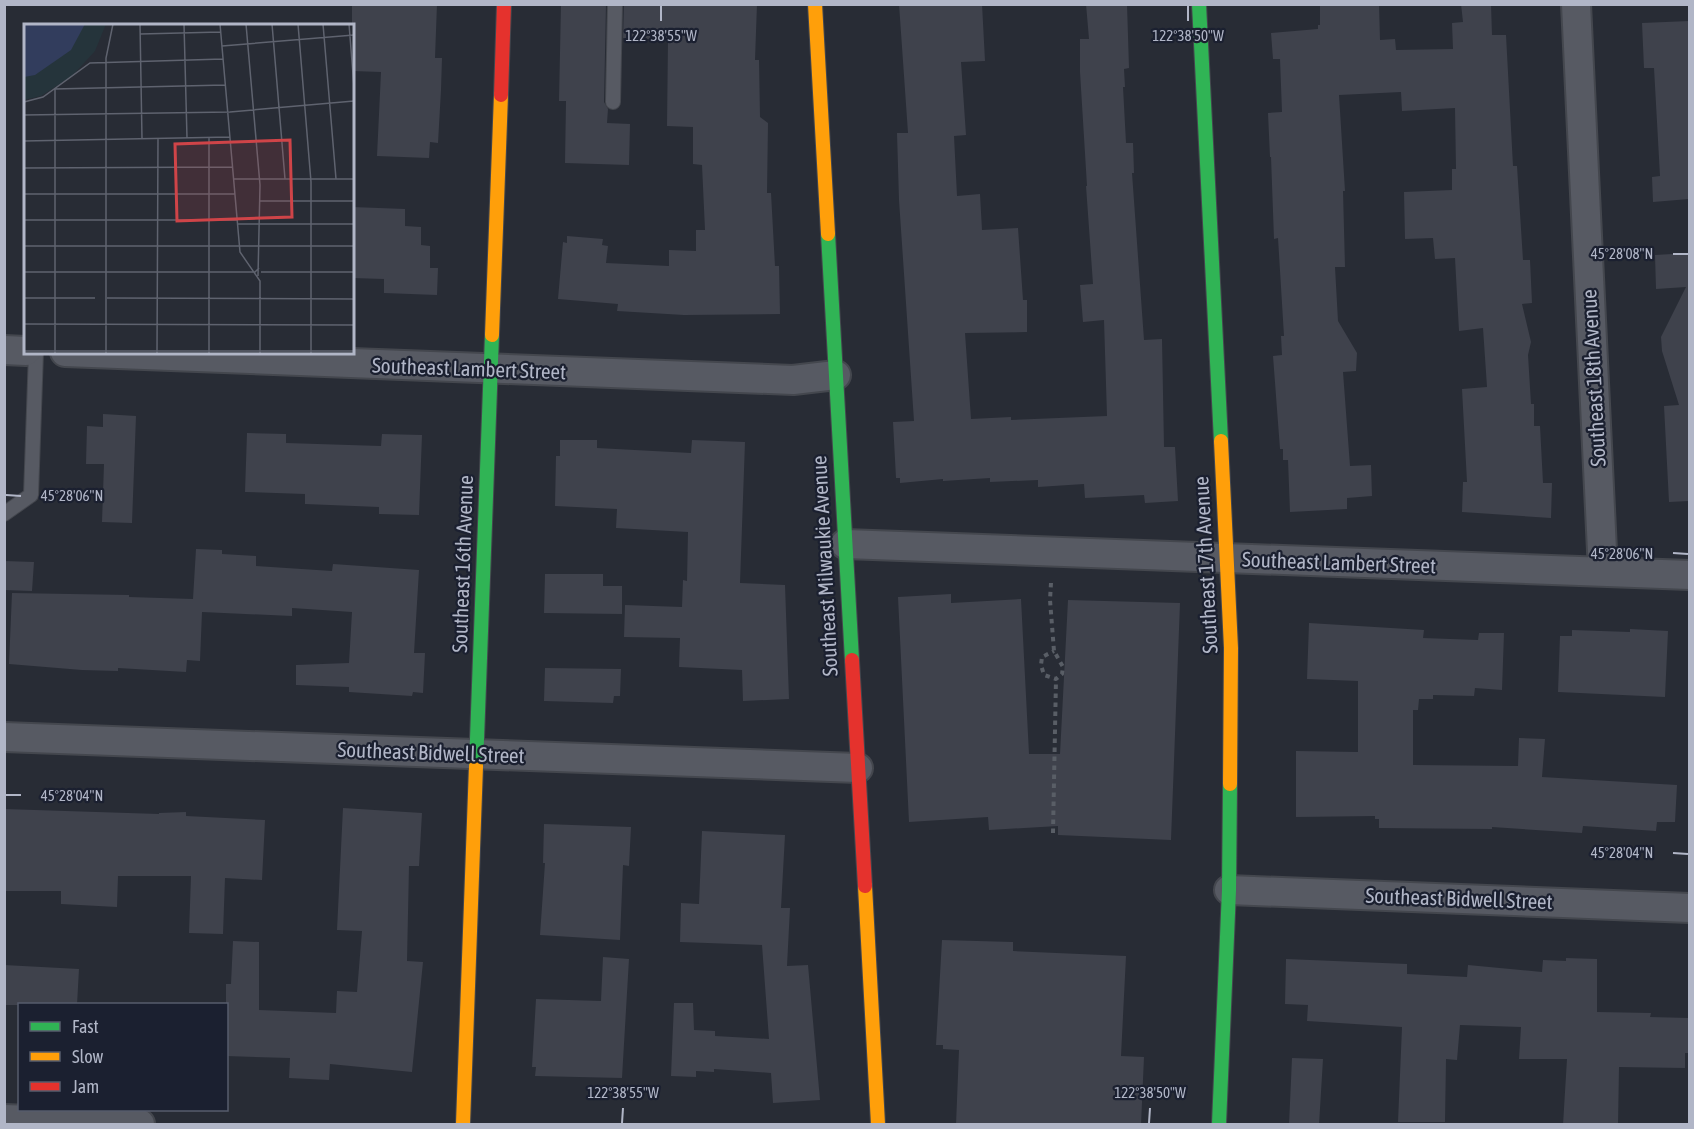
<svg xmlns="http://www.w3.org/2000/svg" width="1694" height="1129" viewBox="0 0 1694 1129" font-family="'Asap Condensed',sans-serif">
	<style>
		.building { fill: #3f424c }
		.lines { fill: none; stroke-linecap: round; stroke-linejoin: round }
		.lane-casing { stroke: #44474e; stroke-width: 16 }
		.street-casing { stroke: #44474e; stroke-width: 32 }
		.fast-casing { stroke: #44474e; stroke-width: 16 }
		.slow-casing { stroke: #44474e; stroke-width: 16 }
		.jam-casing { stroke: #44474e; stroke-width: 16 }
		.path { stroke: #595e66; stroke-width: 4; stroke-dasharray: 4.5 4.5; stroke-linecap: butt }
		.lane { stroke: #575a63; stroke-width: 14 }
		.street { stroke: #575a63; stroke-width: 28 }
		.fast { stroke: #30b455; stroke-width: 14 }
		.slow { stroke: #ff9f0a; stroke-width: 14 }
		.jam { stroke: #e5322d; stroke-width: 14 }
		.ticks { fill: none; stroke: #b1b6c7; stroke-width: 2 }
		.labels { text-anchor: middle; stroke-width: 4.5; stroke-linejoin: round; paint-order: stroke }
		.street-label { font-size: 21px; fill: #b1b6c7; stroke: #1b2030 }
		.inset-road { fill: none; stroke: #5f636f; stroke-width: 1.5 }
		.view { fill: #cf4448; fill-opacity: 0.15; stroke: #cf4448; stroke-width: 3 }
		.inset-edge { fill: none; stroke: #b1b6c7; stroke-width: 3 }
		.ticks-label { font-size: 15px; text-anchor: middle; fill: #b1b6c7; stroke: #1b2030; stroke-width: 4.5; stroke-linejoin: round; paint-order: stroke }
	</style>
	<rect width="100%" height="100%" fill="#282c35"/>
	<path class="building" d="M 352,4 L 437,4 L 435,58 L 442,58 L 441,90 L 438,143 L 430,142 L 429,158 L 377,156 L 381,72 L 352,71 Z
		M 561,4 L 606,4 L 604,102 L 608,109 L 607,123 L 630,124 L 629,165 L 565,163 L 566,101 L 559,101 Z
		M 624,4 L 757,4 L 755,60 L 759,60 L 760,117 L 768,123 L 767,193 L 771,193 L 775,266 L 779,266 L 780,314 L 684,315 L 617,311 L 618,304 L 558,299 L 563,242 L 567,243 L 567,236 L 603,239 L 602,245 L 608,246 L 606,263 L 669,266 L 669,250 L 696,251 L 696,230 L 705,230 L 702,165 L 693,164 L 693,127 L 667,126 L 668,40 L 623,38 Z
		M 899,4 L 982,4 L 985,61 L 961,62 L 966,135 L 954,136 L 957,196 L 980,194 L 982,230 L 1018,228 L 1023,300 L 1027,300 L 1027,332 L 965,333 L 971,419 L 1011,417 L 1011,420 L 1107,416 L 1104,320 L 1083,322 L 1080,285 L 1093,284 L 1086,186 L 1087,186 L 1080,72 L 1080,39 L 1089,39 L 1086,4 L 1127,4 L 1129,68 L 1124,69 L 1125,87 L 1123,87 L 1126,143 L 1133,143 L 1134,173 L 1132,173 L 1144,340 L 1162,339 L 1164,447 L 1175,447 L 1178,501 L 1145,503 L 1144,495 L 1085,498 L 1084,484 L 1038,487 L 1038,480 L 990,482 L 990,478 L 943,481 L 943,479 L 900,483 L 900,478 L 896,478 L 893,422 L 914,421 L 899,200 L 897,133 L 908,133 Z
		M 1320,4 L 1379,4 L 1380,40 L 1395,39 L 1396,50 L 1453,49 L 1452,23 L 1463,22 L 1461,4 L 1491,4 L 1492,35 L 1506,35 L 1513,166 L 1517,166 L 1523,260 L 1530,260 L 1532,303 L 1522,304 L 1531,342 L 1528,355 L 1531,404 L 1534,404 L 1534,426 L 1540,426 L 1543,483 L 1552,483 L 1551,518 L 1462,512 L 1463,482 L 1467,482 L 1462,389 L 1487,387 L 1483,328 L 1459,331 L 1455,258 L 1435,259 L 1433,238 L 1405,239 L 1404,192 L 1452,190 L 1452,169 L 1456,169 L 1455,108 L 1402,111 L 1401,92 L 1339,95 L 1345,191 L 1343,191 L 1345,267 L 1335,267 L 1338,321 L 1357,353 L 1356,371 L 1343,372 L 1350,466 L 1371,465 L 1372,496 L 1347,498 L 1347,509 L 1290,512 L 1288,460 L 1283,460 L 1283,449 L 1280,449 L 1273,356 L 1282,355 L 1281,336 L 1284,336 L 1278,238 L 1274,239 L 1271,157 L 1270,157 L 1268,113 L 1282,112 L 1280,59 L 1273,59 L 1271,33 L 1318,29 L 1318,25 L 1320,25 Z
		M 1689,21 L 1689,199 L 1653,202 L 1652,177 L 1660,176 L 1654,68 L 1644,68 L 1642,23 Z
		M 352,207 L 405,209 L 405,226 L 421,227 L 421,245 L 430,246 L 430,268 L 438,268 L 437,295 L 384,293 L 384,279 L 352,278 Z
		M 1689,253 L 1689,501 L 1669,502 L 1664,406 L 1679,405 L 1662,351 L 1661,337 L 1686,287 L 1656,289 L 1655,255 Z
		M 103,414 L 136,416 L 132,523 L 102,522 L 104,464 L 86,464 L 87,426 L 103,427 Z
		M 247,433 L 286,434 L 286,443 L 381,446 L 382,434 L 422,435 L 419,515 L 379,514 L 379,507 L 305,504 L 305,494 L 245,492 Z
		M 560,440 L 597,440 L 597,448 L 691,453 L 692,440 L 745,442 L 740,583 L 785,585 L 789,699 L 743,701 L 742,670 L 679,667 L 680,638 L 624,637 L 625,605 L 682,607 L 683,580 L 687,581 L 688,532 L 616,528 L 617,509 L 555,506 L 556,456 L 560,456 Z
		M 196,549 L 222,550 L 222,554 L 256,556 L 256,566 L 332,571 L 333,564 L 419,570 L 414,653 L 425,653 L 423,693 L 413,692 L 412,696 L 349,692 L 349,687 L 296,685 L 296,665 L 349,663 L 352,612 L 292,608 L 292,616 L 202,612 L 200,661 L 187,660 L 186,672 L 118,668 L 118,671 L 82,670 L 9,664 L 12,593 L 129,595 L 129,597 L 193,599 Z
		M 4,561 L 34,562 L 32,591 L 4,590 Z
		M 545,574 L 603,574 L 603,586 L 622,586 L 622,614 L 544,613 Z
		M 951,594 L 951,603 L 1021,599 L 1029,754 L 1060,754 L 1068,600 L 1180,603 L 1171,840 L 1058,835 L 1058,826 L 989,830 L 988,817 L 909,822 L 898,597 Z
		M 1309,623 L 1424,630 L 1423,638 L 1478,640 L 1479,633 L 1504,633 L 1502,690 L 1475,688 L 1474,696 L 1433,695 L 1433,699 L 1419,699 L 1418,710 L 1413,710 L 1413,765 L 1518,766 L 1519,738 L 1545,739 L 1542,777 L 1677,785 L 1675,822 L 1657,822 L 1656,831 L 1583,826 L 1582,833 L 1492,827 L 1492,829 L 1379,828 L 1379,819 L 1375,819 L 1375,816 L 1296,817 L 1296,751 L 1358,752 L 1358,681 L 1307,679 Z
		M 1630,629 L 1668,631 L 1665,697 L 1558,692 L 1560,636 L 1572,636 L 1572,630 L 1630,632 Z
		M 545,668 L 621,669 L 620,696 L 614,696 L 613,703 L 544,701 Z
		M 343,808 L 422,813 L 419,866 L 409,866 L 407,961 L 423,962 L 412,1072 L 330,1064 L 329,1080 L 289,1078 L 290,1058 L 226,1056 L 226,984 L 231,984 L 233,941 L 259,942 L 259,1010 L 336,1013 L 337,991 L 357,992 L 362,931 L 337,930 Z
		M 4,809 L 159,814 L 159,813 L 186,812 L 186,816 L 265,820 L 262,880 L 225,878 L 223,934 L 189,933 L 191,876 L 118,876 L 117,907 L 61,904 L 61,891 L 4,891 Z
		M 544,824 L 631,827 L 629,866 L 623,865 L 620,940 L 540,935 L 545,863 L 543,863 Z
		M 702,831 L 785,835 L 781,908 L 790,908 L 787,966 L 808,965 L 820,1100 L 773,1103 L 771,1073 L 714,1069 L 714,1072 L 696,1071 L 696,1077 L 671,1076 L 674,1003 L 693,1003 L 694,1030 L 715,1031 L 715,1036 L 769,1039 L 762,945 L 680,942 L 681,903 L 699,904 Z
		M 942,940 L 1013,942 L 1013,951 L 1126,956 L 1121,1056 L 1144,1057 L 1141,1125 L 956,1125 L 959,1050 L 943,1049 L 943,1045 L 936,1045 Z
		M 603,957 L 629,959 L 622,1078 L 535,1076 L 536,1067 L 532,1067 L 536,999 L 601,1001 Z
		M 1566,958 L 1597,959 L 1597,1012 L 1651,1013 L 1650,1017 L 1689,1018 L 1689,1053 L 1685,1053 L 1685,1068 L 1619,1067 L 1618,1125 L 1563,1125 L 1567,1059 L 1519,1059 L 1521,1027 L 1460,1025 L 1457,1060 L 1446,1059 L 1445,1122 L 1398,1122 L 1402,1027 L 1307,1021 L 1308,1005 L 1285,1004 L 1286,959 L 1407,964 L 1407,974 L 1467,977 L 1468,965 L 1542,972 L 1543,960 L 1566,961 Z
		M 4,965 L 79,969 L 77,1005 L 4,1005 Z
		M 1292,1058 L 1323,1059 L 1319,1125 L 1289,1125 Z"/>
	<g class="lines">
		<g class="lane-casing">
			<path id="lane" d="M 613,102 L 615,4
				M 4,514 L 31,495 L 36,352"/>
		</g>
		<g class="street-casing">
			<path id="street" d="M 1576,4 L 1603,572
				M 4,350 L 26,351
				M 65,352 L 793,380 L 836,375
				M 845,544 L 1690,575
				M 4,737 L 858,768
				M 1229,890 L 1690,908
				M 4,1119 L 140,1124"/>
		</g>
		<g class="fast-casing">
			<path id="fast" d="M 1199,4 L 1221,441
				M 828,234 L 852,660
				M 476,766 L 492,335
				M 1219,1124 L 1229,890 L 1230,784"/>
		</g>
		<g class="slow-casing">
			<path id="slow" d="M 815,4 L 828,234
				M 492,335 L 501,95
				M 1221,441 L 1231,648 L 1230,784
				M 865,886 L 878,1124
				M 463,1124 L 476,766"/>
		</g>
		<g class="jam-casing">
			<path id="jam" d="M 501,95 L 504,4
				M 852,660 L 865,886"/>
		</g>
		<path class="path" d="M 1051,583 L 1050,600 L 1054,651 L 1063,667 L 1062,674 L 1056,679 L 1044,675 L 1041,665 L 1042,657 L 1054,651
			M 1053,833 L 1056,679"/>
		<use href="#lane" class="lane"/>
		<use href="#street" class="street"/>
		<use href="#fast" class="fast"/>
		<use href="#slow" class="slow"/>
		<use href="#jam" class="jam"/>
	</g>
	<path class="ticks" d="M 661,21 L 661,6M 1188,21 L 1188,6M 1673,254 L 1688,254M 6,495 L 21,496M 1673,553 L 1688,554M 6,795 L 21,795M 1673,853 L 1688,854M 622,1123 L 623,1108M 1149,1123 L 1150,1108"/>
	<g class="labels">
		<g class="street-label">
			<text transform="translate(469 369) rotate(2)" y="7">Southeast Lambert Street</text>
			<text transform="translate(1594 378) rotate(-93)" y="7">Southeast 18th Avenue</text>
			<text transform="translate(1339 563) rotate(2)" y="7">Southeast Lambert Street</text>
			<text transform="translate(463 564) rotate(-88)" y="7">Southeast 16th Avenue</text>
			<text transform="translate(1206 565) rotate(-93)" y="7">Southeast 17th Avenue</text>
			<text transform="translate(825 566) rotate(-93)" y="7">Southeast Milwaukie Avenue</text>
			<text transform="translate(431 753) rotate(2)" y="7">Southeast Bidwell Street</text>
			<text transform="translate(1459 899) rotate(2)" y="7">Southeast Bidwell Street</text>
		</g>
	</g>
	<g transform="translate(24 24)">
		<rect width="330" height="330" fill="#282c35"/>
		<path d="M 0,0 L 82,0 L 71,27 L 48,52 L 17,72 L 0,76 Z" fill="#25343b"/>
		<path d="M 0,0 L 61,0 L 47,26 L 11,51 L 0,53 Z" fill="#323d5d"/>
		<path class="inset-road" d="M 116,0 L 118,115M 160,0 L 163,114M 196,0 L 216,228 L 236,257 L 236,330M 222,0 L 236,161 L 234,252M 248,0 L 261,155M 274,0 L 287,158 L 287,330M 299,0 L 312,155M 325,0 L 330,63M 116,10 L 197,8M 198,22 L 330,11M 0,78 L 19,73 L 66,39 L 199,35M 0,91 L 206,88 L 330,77M 0,117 L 206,113M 0,144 L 208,143M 209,155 L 330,155M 0,170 L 211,170M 236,177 L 330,177M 0,196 L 213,196M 214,200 L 330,200M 0,222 L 330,222M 0,248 L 231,248 L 235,244M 237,248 L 330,248M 0,274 L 71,274M 83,274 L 330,275M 0,300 L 330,301M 0,327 L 330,327M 31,330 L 31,65 L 201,61M 82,330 L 82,34 L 89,0M 133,330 L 134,114M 185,330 L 185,114"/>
		<path class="view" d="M 266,116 L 268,193 L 153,197 L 151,120 Z"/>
		<rect width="330" height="330" class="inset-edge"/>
	</g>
	<g class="ticks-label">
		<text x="661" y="41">122°38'55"W</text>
		<text x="1188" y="41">122°38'50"W</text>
		<text x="1622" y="259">45°28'08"N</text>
		<text x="72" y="501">45°28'06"N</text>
		<text x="1622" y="559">45°28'06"N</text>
		<text x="72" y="801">45°28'04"N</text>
		<text x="1622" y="858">45°28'04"N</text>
		<text x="623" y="1098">122°38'55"W</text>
		<text x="1150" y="1098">122°38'50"W</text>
	</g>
	<rect width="1694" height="1129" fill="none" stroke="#b1b6c7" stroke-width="12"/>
	<rect x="18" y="1003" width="210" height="108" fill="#1b2030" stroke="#575c6c" stroke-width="1.5"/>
	<rect x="30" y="1022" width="30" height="9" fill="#30b455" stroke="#575c6c" stroke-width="1.5"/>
	<text x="72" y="1033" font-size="18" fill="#b1b6c7">Fast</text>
	<rect x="30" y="1052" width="30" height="9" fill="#ff9f0a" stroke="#575c6c" stroke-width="1.5"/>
	<text x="72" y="1063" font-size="18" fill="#b1b6c7">Slow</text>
	<rect x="30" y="1082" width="30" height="9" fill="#e5322d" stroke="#575c6c" stroke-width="1.5"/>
	<text x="72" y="1093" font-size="18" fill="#b1b6c7">Jam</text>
</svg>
